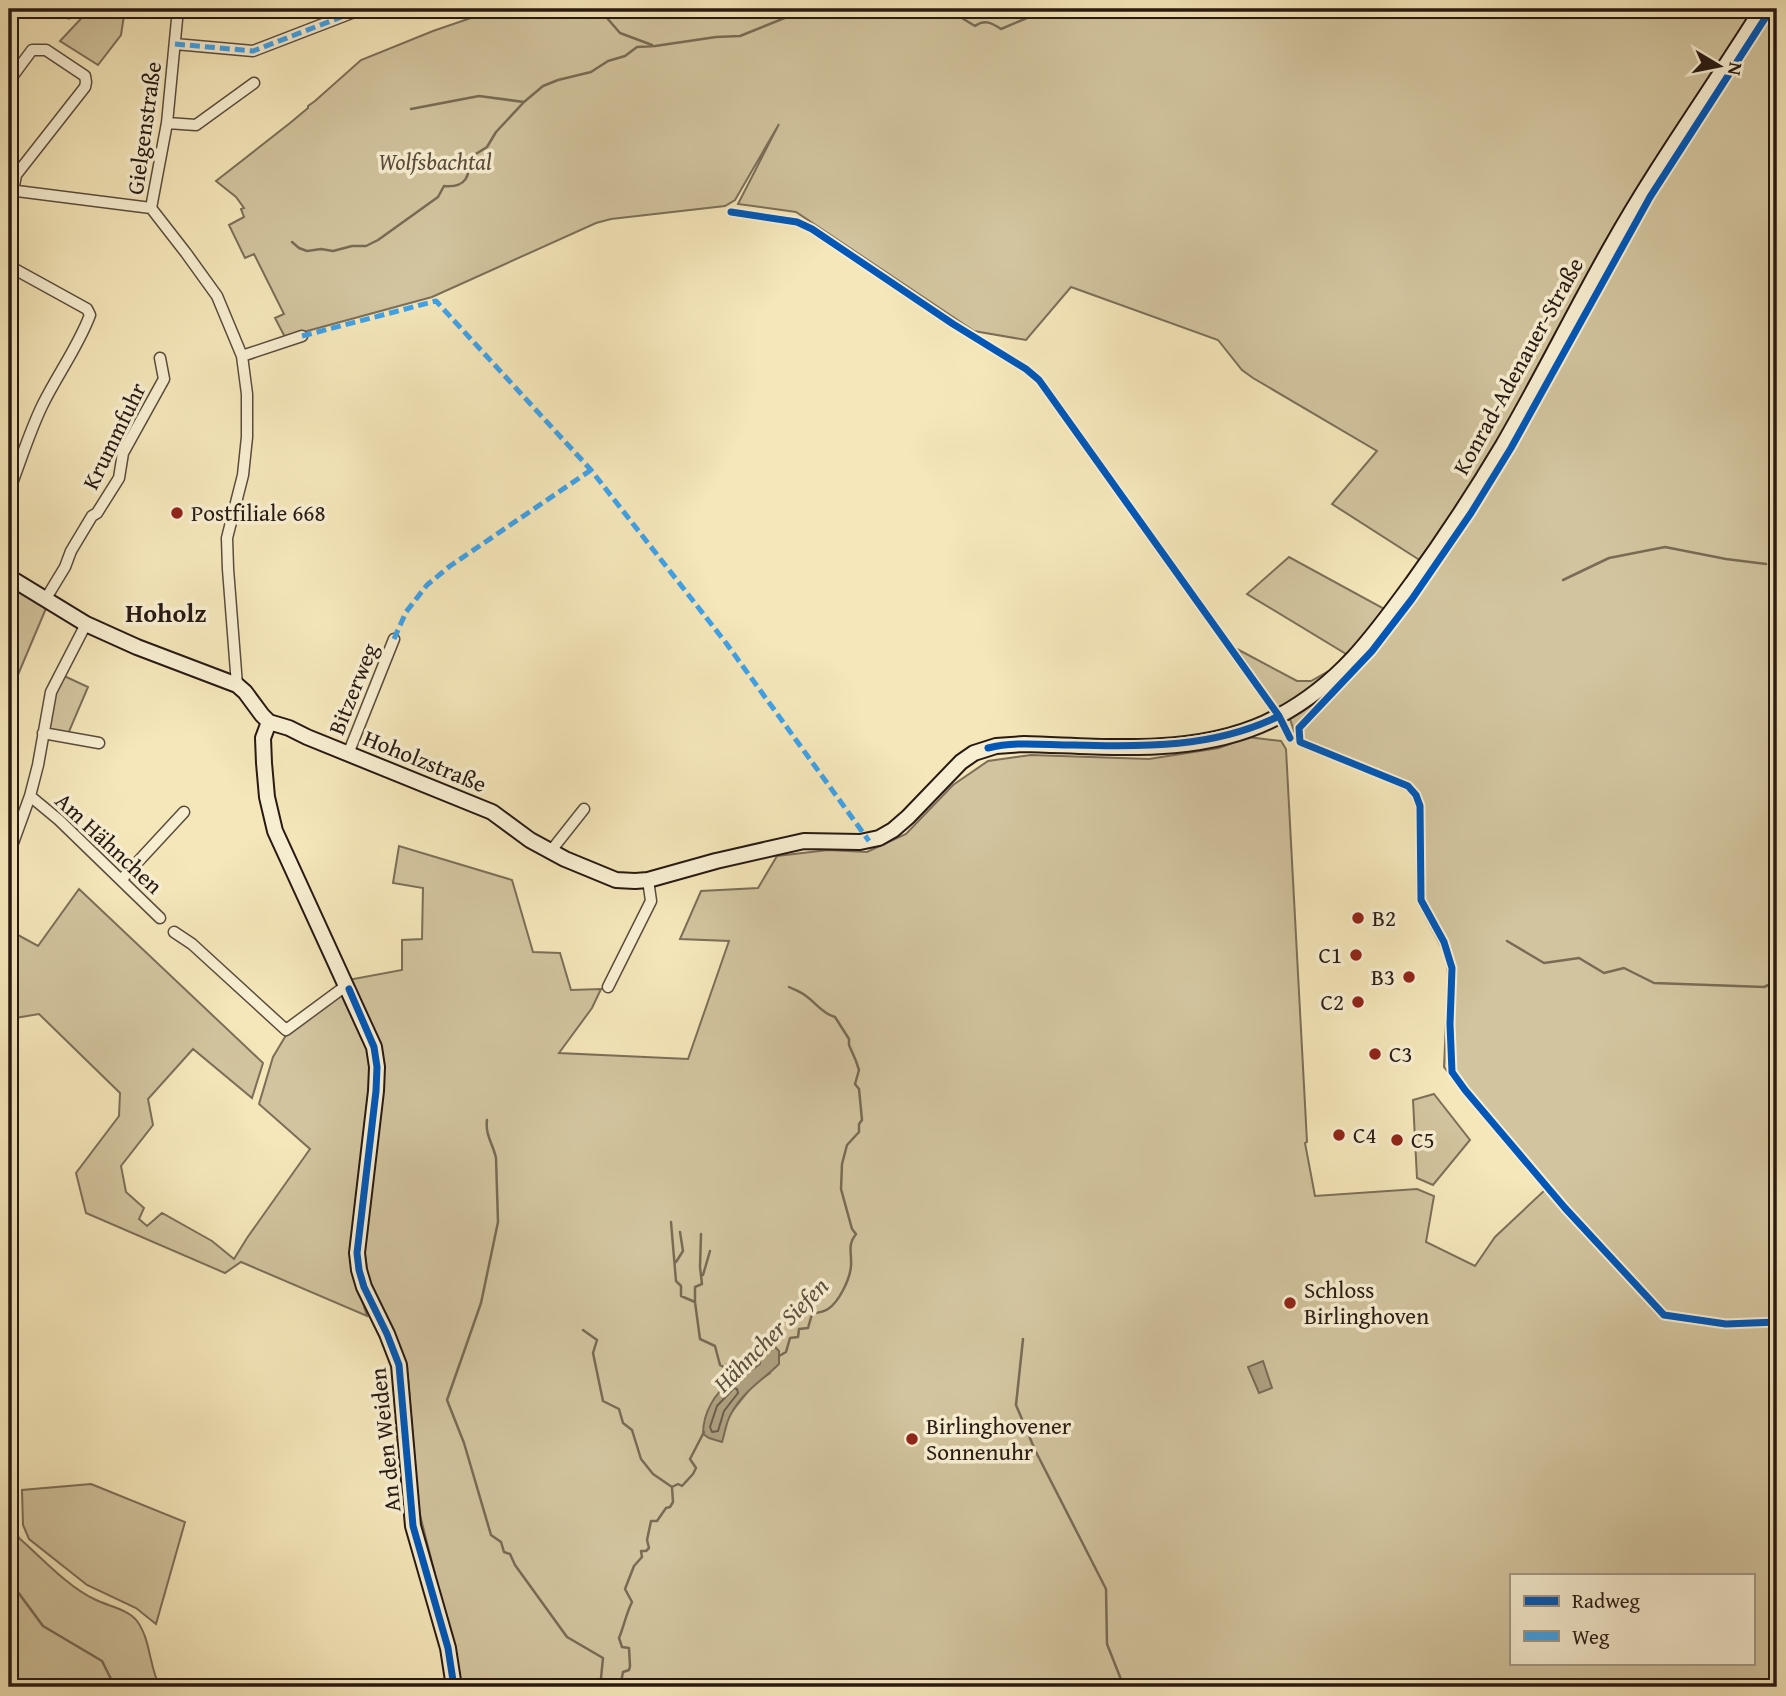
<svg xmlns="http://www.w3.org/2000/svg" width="1786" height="1696" viewBox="0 0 1786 1696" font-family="'Gentium Book Plus',serif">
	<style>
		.green { fill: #d2c49e; stroke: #7c6e58; stroke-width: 2; fill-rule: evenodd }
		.water { fill: #afa181; stroke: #796b55; stroke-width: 2 }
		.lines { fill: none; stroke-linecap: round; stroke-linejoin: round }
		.shore { stroke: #6b5d4a; stroke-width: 2 }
		.stream { stroke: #796b55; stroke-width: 2.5 }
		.street-casing { stroke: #5a4c3d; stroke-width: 13 }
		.secondary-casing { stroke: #271913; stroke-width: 18 }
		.street { stroke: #f8efd2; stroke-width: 10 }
		.secondary { stroke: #f8efd2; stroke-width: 14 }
		.quiet { stroke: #3ea2ea; stroke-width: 5; stroke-dasharray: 10 5; stroke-linecap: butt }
		.cycleway-casing { stroke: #f8efd2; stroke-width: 11 }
		.cycleway { stroke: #0057b8; stroke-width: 7 }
		.poi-dot { fill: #8f2418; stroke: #f8efd2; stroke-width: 2.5 }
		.labels { text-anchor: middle; stroke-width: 7; stroke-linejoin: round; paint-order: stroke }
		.street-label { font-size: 23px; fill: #271913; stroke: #f8efd2 }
		.park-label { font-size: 23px; font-style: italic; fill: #5a4c3d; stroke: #f8efd2 }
		.poi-label { font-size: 23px; fill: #271913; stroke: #f8efd2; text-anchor: start }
		.water-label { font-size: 24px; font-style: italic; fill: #5d4f3f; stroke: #f8efd2 }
		.quarter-label { font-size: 26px; font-weight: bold; fill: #271913; stroke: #f8efd2 }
	</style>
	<rect width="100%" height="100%" fill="#f5e7ba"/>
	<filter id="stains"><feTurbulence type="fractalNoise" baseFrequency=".00286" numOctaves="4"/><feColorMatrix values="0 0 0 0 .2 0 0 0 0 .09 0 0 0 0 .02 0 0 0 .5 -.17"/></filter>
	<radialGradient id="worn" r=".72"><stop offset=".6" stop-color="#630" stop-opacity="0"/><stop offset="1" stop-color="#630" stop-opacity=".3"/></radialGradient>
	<path class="green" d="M 90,9 L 125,9 L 121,35 L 98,65 L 60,41 Z
		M 497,9 L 1777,9 L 1777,1687 L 459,1687 L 435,1574 L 419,1511 L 407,1366 L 368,1278 L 364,1247 L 382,1088 L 348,980 L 402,970 L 402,940 L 422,939 L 423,888 L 393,883 L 399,846 L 512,880 L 533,952 L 560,953 L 571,990 L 601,989 L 592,1008 L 559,1053 L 688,1059 L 729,941 L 680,939 L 701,891 L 758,888 L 777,856 L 828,850 L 867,852 L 906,834 L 953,785 L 988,761 L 1031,755 L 1149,759 L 1219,748 L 1248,737 L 1281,741 L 1286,749 L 1307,1142 L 1305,1143 L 1315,1196 L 1417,1189 L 1434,1196 L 1426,1242 L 1475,1266 L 1495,1237 L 1545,1190 L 1509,1144 L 1464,1093 L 1444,1067 L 1448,977 L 1446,956 L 1417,901 L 1416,802 L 1407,790 L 1298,743 L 1286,707 L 1279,710 L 1237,649 L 1297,681 L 1311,681 L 1334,668 L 1346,654 L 1247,594 L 1289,557 L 1386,610 L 1421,561 L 1332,504 L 1377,451 L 1253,378 L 1242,370 L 1218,340 L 1071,287 L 1026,340 L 974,331 L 796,212 L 738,204 L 779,124 L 735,200 L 725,206 L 611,219 L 596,223 L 432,297 L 285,337 L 275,318 L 284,314 L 254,254 L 245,258 L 229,225 L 244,217 L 241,209 L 244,208 L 236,197 L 216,181 L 290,123 L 308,108 L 308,106 L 315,101 L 361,60 L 433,31 ZM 760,1347 L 770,1373 L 754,1384 L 730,1414 L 732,1380 L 727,1369 L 732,1362 L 744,1371 L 753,1369 L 760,1364 ZM 1511,1575 L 1753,1575 L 1753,1663 L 1511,1663 Z
		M 9,580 L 47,606 L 9,696 Z
		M 62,675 L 88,687 L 68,734 L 48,731 L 56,691 Z
		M 79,889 L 263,1063 L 252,1098 L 193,1049 L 148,1099 L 153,1125 L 121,1166 L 126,1192 L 144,1208 L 139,1219 L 147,1226 L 162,1213 L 212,1241 L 234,1259 L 247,1238 L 310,1149 L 259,1104 L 273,1057 L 288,1032 L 339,995 L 345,996 L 372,1061 L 372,1078 L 352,1268 L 367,1316 L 241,1262 L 225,1273 L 86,1213 L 76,1173 L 119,1116 L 120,1093 L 39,1014 L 9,1019 L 9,930 L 38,946 Z
		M 1434,1094 L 1470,1140 L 1433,1185 L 1417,1178 L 1413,1100 Z
		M 9,1411 L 15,1428 L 15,1530 L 19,1538 C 41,1557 68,1587 94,1599 C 107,1606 128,1609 137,1621 C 151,1640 149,1667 160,1687 L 9,1687 Z
		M 91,1484 L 185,1522 L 156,1624 L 136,1608 L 87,1585 L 29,1539 L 23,1525 L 22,1490 Z"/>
	<path class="water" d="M 768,1344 L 773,1345 L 779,1351 L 779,1364 C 763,1380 742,1392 731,1414 C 726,1422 725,1433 722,1442 L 709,1438 L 703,1434 C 703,1412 715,1393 732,1380 L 727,1364 L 732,1362 L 744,1371 L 753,1369 L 760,1364 L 760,1347 Z
		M 1263,1361 L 1272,1388 L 1259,1393 L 1248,1367 Z"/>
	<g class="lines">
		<path class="shore" d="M 734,1388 L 737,1389 L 738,1393 L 724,1411 L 718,1431 L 712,1432 L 710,1427 L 717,1406 Z"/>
		<path class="stream" d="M 607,9 L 607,18 L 620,33 L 652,45
			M 814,9 C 826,11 838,13 849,9
			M 947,9 L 975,26 C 985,19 992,23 1001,29 L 1048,9
			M 411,109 L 479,96 L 524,102
			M 292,242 L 299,248 L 307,251 L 321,249 L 333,251 L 352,246 L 366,246 L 378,240 L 438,197 L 444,186 C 467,188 469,176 471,157 L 487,147 L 496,132 L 524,102 L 543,86 L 558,80 L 591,72 L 608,61 L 625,56 L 637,47 L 655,46 L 716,37 L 740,36 L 797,13 L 805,12 L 812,9
			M 1563,580 L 1609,558 L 1665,547 L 1726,559 L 1766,564
			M 1507,941 L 1544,963 L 1579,958 L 1604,973 L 1624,968 L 1654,983 L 1764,987 L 1777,981
			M 487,1120 C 485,1135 493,1144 496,1158 L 498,1222 L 481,1303 L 447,1400 L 464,1443 L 491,1535 L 501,1542 L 504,1552 L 510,1554 L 515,1565 L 567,1637 L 603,1658 L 601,1678 L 596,1687
			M 671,1222 L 676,1281 L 681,1286 L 681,1296 L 695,1302 L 700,1339 L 715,1346 L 720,1365 L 729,1370
			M 676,1262 L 683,1251 L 680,1232
			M 703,1275 L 710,1251
			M 695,1302 L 695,1287 L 702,1284 L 700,1267 L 701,1234
			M 583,1330 L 597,1340 L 593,1353 L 603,1401 L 619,1409 L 623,1423 L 632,1430 L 641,1459 L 653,1474 L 672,1487
			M 1023,1339 L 1016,1405 L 1035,1450 L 1106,1589 L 1107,1644 L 1124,1687
			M 779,1356 L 786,1352 L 790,1338 L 798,1337 L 799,1329 L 808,1328 L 812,1314 C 817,1313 823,1312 828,1309 C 839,1302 850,1279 851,1266 C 852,1253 847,1245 856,1234 L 852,1229 L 841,1189 L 842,1164 L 847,1145 L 859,1132 L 859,1124 L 862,1120 L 859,1089 L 855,1084 L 859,1070 L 856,1061 L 849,1045 L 849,1039 L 835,1017 C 823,1014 816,1003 806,996 C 801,992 795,990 789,987
			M 9,1580 L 43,1626 L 102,1661 L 115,1687
			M 620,1687 L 623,1672 L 629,1670 L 630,1666 L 629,1648 L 622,1647 L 619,1638 C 624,1626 626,1614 632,1602 L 625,1589 L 634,1566 L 642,1557 L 641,1551 L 646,1551 L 649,1548 L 647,1540 L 651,1521 L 657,1521 L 666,1508 L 670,1507 L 673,1502 L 672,1487 L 678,1484 L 682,1486 L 693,1474 L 696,1468 L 690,1459 L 704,1432"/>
		<g class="street-casing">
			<path id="street" d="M 178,9 L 167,123 L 151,208 L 186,253 L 217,296 L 242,356 L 247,394 L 247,437 L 243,475 L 227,538 L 228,569 L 237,685
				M 69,13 L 73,9
				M 175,44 L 253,51 L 362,9
				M 9,81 L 32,50 L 46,50 L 85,76 L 86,82 L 85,87 L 16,175 L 13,191 L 9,201
				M 167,123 L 196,125 L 254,83
				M 9,190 L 151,208
				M 9,266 L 87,309 L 90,315 C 78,347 57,375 42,406 C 29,433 20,463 9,491
				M 242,356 L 302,336
				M 45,600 L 65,567 L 71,551 L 92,516 L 97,513 L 119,478 L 123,453 L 164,379 L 160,358
				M 43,733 L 99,743
				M 348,754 L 394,639
				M 30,796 L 59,820 L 160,918
				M 550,852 L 584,809
				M 9,854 L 30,796 L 38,765 L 51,692 L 86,624
				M 121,880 L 184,812
				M 174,932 L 192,944 L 286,1030 L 347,985
				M 608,987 L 651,901 L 648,880"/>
		</g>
		<g class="secondary-casing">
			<path id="secondary" d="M 9,577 L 86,624 L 137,647 L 237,685 L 245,692 L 262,715 L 269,722 L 289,728 L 307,737 L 492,812 L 530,840 L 565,859 L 616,880 L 635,881 L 648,880 L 716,861 L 804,841 L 860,842 L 879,838 L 893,830 L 908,817 L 961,762 L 974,753 L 996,746 L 1024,744 C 1107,746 1203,758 1279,716 C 1340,683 1373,637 1413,582 C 1445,538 1475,492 1503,445 C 1541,380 1574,312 1611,247 C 1657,165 1712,89 1762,9
				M 269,722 L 263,738 L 264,763 L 267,797 L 275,831 L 374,1047 L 377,1067 L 376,1091 L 357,1253 L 359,1270 L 364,1287 L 387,1334 L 399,1365 L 413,1526 L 448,1648 L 454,1687"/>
		</g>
		<use href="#street" class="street"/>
		<use href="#secondary" class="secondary"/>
		<path class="quiet" d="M 175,44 L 253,51 L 362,9
			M 302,336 L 436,301 L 591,470 L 726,643 L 869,841
			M 394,639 L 406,612 L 427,585 L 450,566 L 591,470"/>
		<g class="cycleway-casing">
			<path id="cycleway" d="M 1771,9 L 1650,197 L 1511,448 L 1471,513 L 1412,599 L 1372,651 L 1299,728 L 1300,742 L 1408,786 L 1416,795 L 1420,806 L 1421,900 L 1444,942 L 1452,968 L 1450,1024 L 1452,1072 L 1465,1090 L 1565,1208 L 1664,1315 L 1726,1324 L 1777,1322
				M 731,212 L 797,222 L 812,229 L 953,324 L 1026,369 L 1039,380 L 1279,716 L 1290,738
				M 988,748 C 1015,741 1045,745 1073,745 C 1144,747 1214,748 1279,716
				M 349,989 L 374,1047 L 377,1067 L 376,1091 L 357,1253 L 359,1270 L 364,1287 L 387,1334 L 399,1365 L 413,1526 L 448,1648 L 454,1687"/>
		</g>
		<use href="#cycleway" class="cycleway"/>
	</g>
	<g class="poi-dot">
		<circle cx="177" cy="513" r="7"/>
		<circle cx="1358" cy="918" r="7"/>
		<circle cx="1356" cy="955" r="7"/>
		<circle cx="1409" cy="977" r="7"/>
		<circle cx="1358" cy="1002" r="7"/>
		<circle cx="1375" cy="1054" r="7"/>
		<circle cx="1339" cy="1135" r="7"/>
		<circle cx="1397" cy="1140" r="7"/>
		<circle cx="1290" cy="1303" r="7"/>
		<circle cx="912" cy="1439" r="7"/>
	</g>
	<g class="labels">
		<g class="street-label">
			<text transform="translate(144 128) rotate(-82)" y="8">Gielgenstraße</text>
			<text transform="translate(1518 366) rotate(-61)" y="8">Konrad-Adenauer-Straße</text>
			<text transform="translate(114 436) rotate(-64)" y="8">Krummfuhr</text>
			<text transform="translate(353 689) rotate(-68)" y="8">Bitzerweg</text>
			<text transform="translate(425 761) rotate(22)" y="8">Hoholzstraße</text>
			<text transform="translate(109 843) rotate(43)" y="8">Am Hähnchen</text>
			<text transform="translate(385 1440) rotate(-96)" y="8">An den Weiden</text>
		</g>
		<g class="park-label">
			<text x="435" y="170">Wolfsbachtal</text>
		</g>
		<g class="poi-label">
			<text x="191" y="521">Postfiliale 668</text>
			<text x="1372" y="926">B2</text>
			<text x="1342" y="963" text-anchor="end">C1</text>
			<text x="1395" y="985" text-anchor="end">B3</text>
			<text x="1344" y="1010" text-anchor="end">C2</text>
			<text x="1389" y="1062">C3</text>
			<text x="1353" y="1143">C4</text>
			<text x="1411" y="1148">C5</text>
			<text x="1304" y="1298">Schloss<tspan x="1304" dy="26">Birlinghoven</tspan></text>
			<text x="926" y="1434">Birlinghovener<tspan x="926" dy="26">Sonnenuhr</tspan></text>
		</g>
		<g class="water-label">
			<text transform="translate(771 1335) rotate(-45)" y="8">Hähncher Siefen</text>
		</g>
		<g class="quarter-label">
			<text x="166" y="622">Hoholz</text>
		</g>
	</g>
	<rect width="1786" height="1696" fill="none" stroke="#f5e7ba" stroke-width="35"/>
	<rect x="10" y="10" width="1765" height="1675" fill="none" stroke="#271913" stroke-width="3.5"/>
	<rect x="18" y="18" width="1751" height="1661" fill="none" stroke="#271913" stroke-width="2"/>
	<rect x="1510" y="1574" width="245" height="91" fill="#f8efd2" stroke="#a49986" stroke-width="2"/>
	<rect x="1524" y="1596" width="35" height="10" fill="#0057b8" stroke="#a49986" stroke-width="2"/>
	<text x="1572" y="1608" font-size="21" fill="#271913">Radweg</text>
	<rect x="1524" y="1631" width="35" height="10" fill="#3ea2ea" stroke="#a49986" stroke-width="2"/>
	<text x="1572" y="1644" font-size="21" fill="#271913">Weg</text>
	<g transform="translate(1719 66) rotate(100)" stroke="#f8efd2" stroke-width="5" paint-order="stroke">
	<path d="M0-5L12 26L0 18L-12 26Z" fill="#271913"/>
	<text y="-10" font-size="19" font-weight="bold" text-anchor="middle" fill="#271913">N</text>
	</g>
	<rect width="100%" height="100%" filter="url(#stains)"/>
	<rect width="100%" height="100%" fill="url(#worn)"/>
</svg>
